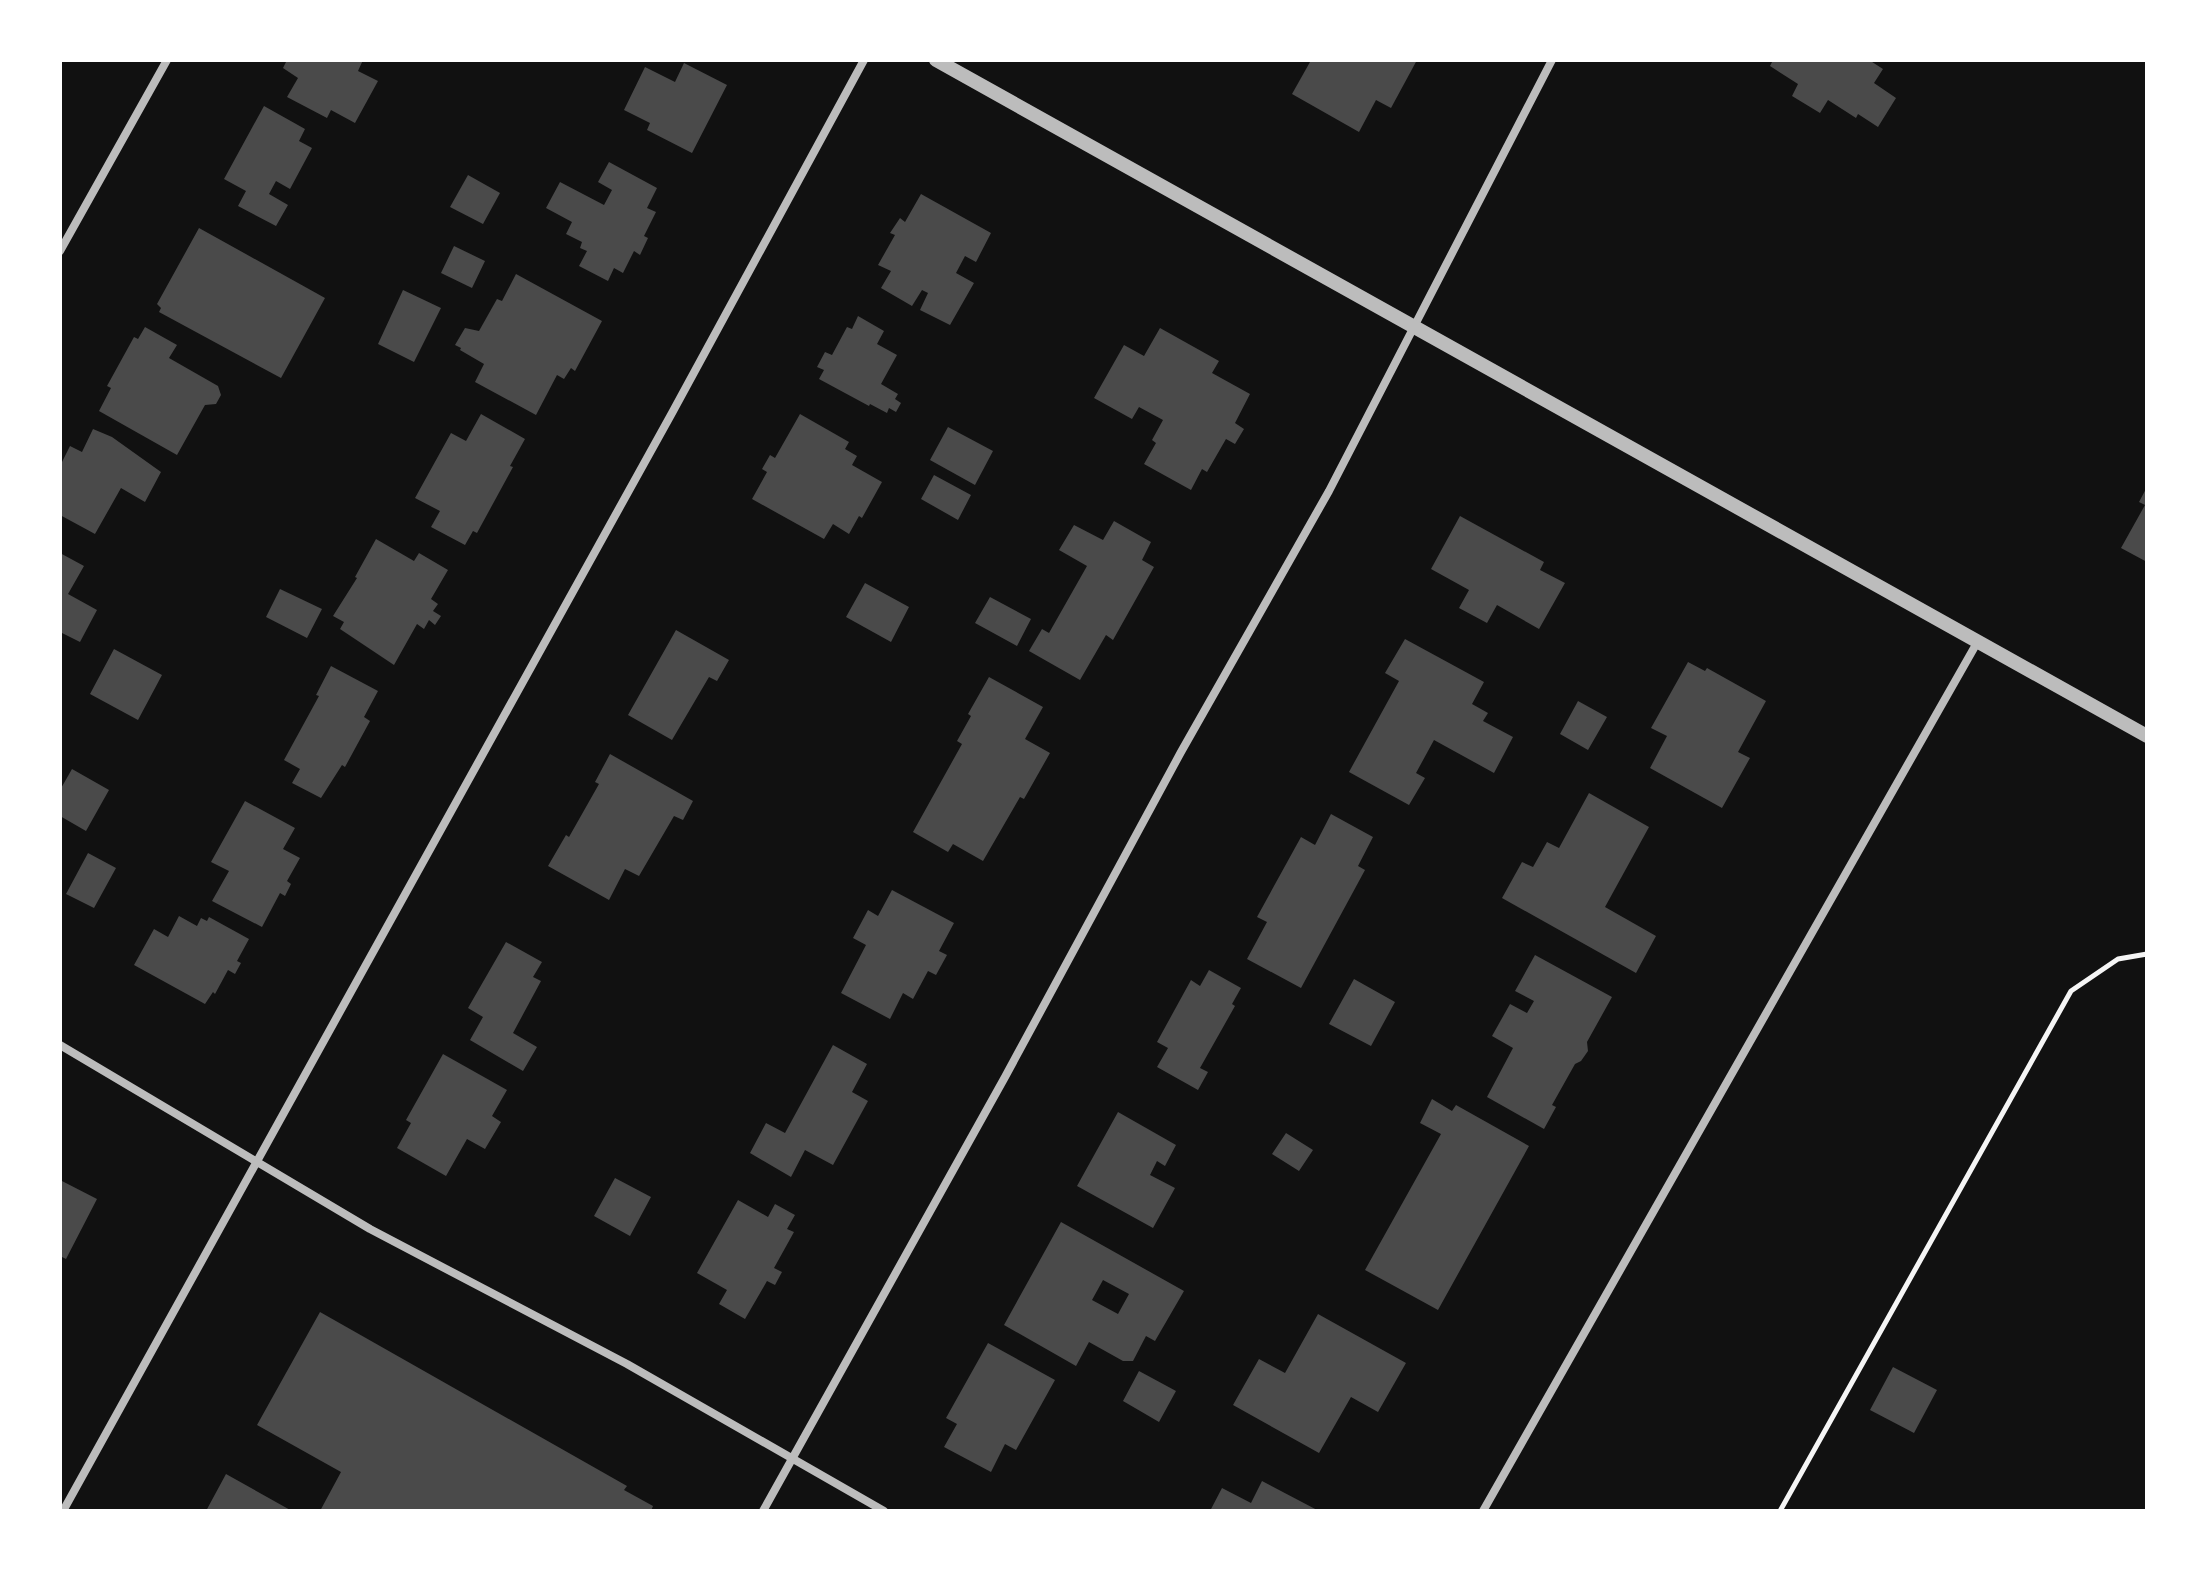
<svg xmlns="http://www.w3.org/2000/svg" width="2207" height="1571" viewBox="0 0 2207 1571" font-family="Montserrat,sans-serif">
	<style>
		.building { fill: #4a4a4a; fill-rule: evenodd }
		.lines { fill: none; stroke-linecap: round; stroke-linejoin: round }
		.path { stroke: #f5f5f5; stroke-width: 5 }
		.minor { stroke: #bcbcbc; stroke-width: 8 }
		.tertiary { stroke: #bcbcbc; stroke-width: 14 }
	</style>
	<rect width="100%" height="100%" fill="#111"/>
	<path class="building" d="M 287,60 L 363,60 L 358,71 L 378,81 L 355,123 L 331,110 L 327,118 L 287,97 L 298,78 L 283,68 Z
		M 1306,60 L 1417,60 L 1391,108 L 1376,100 L 1359,132 L 1292,94 L 1310,62 Z
		M 1773,60 L 1869,60 L 1883,69 L 1874,83 L 1896,98 L 1878,127 L 1858,114 L 1856,118 L 1828,100 L 1820,113 L 1792,96 L 1798,84 L 1770,66 Z
		M 684,63 L 727,85 L 692,153 L 647,130 L 650,123 L 624,110 L 645,67 L 675,82 Z
		M 264,106 L 305,129 L 299,141 L 312,148 L 290,189 L 276,181 L 269,194 L 288,205 L 276,226 L 238,206 L 246,191 L 224,179 Z
		M 609,162 L 657,188 L 647,208 L 656,212 L 644,236 L 648,238 L 640,255 L 634,251 L 623,273 L 614,268 L 608,281 L 579,266 L 587,251 L 580,248 L 582,242 L 566,234 L 572,222 L 546,208 L 560,182 L 604,205 L 612,190 L 598,182 Z
		M 468,175 L 500,193 L 483,224 L 450,207 Z
		M 921,194 L 991,233 L 976,262 L 965,256 L 956,273 L 974,283 L 950,325 L 920,310 L 928,293 L 922,290 L 912,306 L 881,288 L 891,271 L 878,265 L 895,235 L 890,233 L 900,218 L 905,222 Z
		M 199,228 L 325,298 L 281,378 L 159,312 L 161,308 L 157,304 Z
		M 454,246 L 485,261 L 472,288 L 441,273 Z
		M 516,274 L 602,321 L 575,371 L 571,368 L 564,379 L 557,375 L 536,415 L 475,382 L 484,364 L 460,350 L 461,348 L 455,345 L 465,328 L 479,331 L 497,299 L 502,301 Z
		M 403,290 L 441,308 L 414,362 L 378,344 Z
		M 858,316 L 884,331 L 877,344 L 897,355 L 881,384 L 898,394 L 895,399 L 901,403 L 896,412 L 889,408 L 887,413 L 870,404 L 869,406 L 819,379 L 824,370 L 817,367 L 825,352 L 832,355 L 847,327 L 852,329 Z
		M 145,327 L 177,345 L 169,358 L 218,386 L 221,395 L 216,404 L 205,405 L 177,455 L 99,411 L 111,388 L 107,386 L 134,337 L 138,339 Z
		M 1160,328 L 1219,361 L 1212,373 L 1250,394 L 1235,423 L 1244,429 L 1235,444 L 1226,439 L 1207,472 L 1202,469 L 1191,490 L 1144,464 L 1156,443 L 1152,440 L 1163,420 L 1139,407 L 1132,419 L 1094,398 L 1124,345 L 1144,356 Z
		M 481,414 L 525,439 L 510,466 L 513,467 L 477,533 L 473,531 L 465,545 L 431,527 L 440,511 L 415,498 L 451,433 L 466,441 Z
		M 800,414 L 849,442 L 845,449 L 857,456 L 852,465 L 882,482 L 862,518 L 859,516 L 849,534 L 833,524 L 824,539 L 752,499 L 767,472 L 762,469 L 770,455 L 775,458 Z
		M 948,427 L 993,451 L 975,485 L 930,460 Z
		M 93,429 L 112,437 L 161,472 L 145,502 L 121,488 L 95,534 L 60,515 L 60,466 L 70,446 L 82,452 Z
		M 934,475 L 971,495 L 958,520 L 921,499 Z
		M 2147,487 L 2147,562 L 2121,548 L 2145,505 L 2139,502 Z
		M 1460,516 L 1544,562 L 1540,570 L 1565,583 L 1539,629 L 1497,605 L 1487,623 L 1459,608 L 1469,590 L 1431,569 Z
		M 1114,521 L 1151,542 L 1142,560 L 1154,567 L 1113,640 L 1106,635 L 1080,680 L 1029,651 L 1042,629 L 1049,633 L 1087,566 L 1059,550 L 1074,525 L 1103,540 Z
		M 376,539 L 414,561 L 419,553 L 448,570 L 431,599 L 438,604 L 433,611 L 441,616 L 435,625 L 429,620 L 424,629 L 417,624 L 394,665 L 340,629 L 344,622 L 333,616 L 357,578 L 355,577 Z
		M 60,553 L 84,566 L 68,594 L 97,610 L 80,642 L 60,632 Z
		M 865,583 L 909,607 L 891,642 L 846,617 Z
		M 280,589 L 322,609 L 307,638 L 266,617 Z
		M 990,597 L 1031,619 L 1017,646 L 975,623 Z
		M 676,630 L 729,660 L 717,681 L 709,677 L 672,740 L 628,715 Z
		M 1405,639 L 1484,682 L 1472,704 L 1488,713 L 1483,721 L 1513,737 L 1494,773 L 1434,740 L 1416,773 L 1425,778 L 1409,805 L 1349,772 L 1399,681 L 1385,673 Z
		M 114,649 L 162,675 L 138,720 L 90,694 Z
		M 1688,662 L 1705,671 L 1707,668 L 1766,701 L 1738,752 L 1750,758 L 1722,808 L 1650,768 L 1667,736 L 1651,728 Z
		M 331,666 L 378,691 L 364,717 L 370,721 L 345,767 L 342,765 L 321,798 L 292,783 L 300,769 L 284,760 L 319,696 L 316,695 Z
		M 989,677 L 1043,707 L 1025,739 L 1050,753 L 1024,799 L 1020,797 L 983,861 L 953,844 L 948,852 L 913,832 L 962,744 L 957,741 L 971,716 L 968,714 Z
		M 1578,701 L 1607,717 L 1588,750 L 1560,734 Z
		M 610,754 L 693,801 L 683,820 L 674,816 L 639,876 L 625,869 L 609,900 L 548,866 L 566,835 L 569,837 L 599,784 L 595,782 Z
		M 72,769 L 109,790 L 86,831 L 60,816 L 60,790 Z
		M 1589,793 L 1649,827 L 1605,907 L 1656,936 L 1636,973 L 1502,898 L 1522,862 L 1533,867 L 1547,842 L 1559,848 Z
		M 245,801 L 295,828 L 283,849 L 300,858 L 287,881 L 291,884 L 285,896 L 280,893 L 262,927 L 212,901 L 229,871 L 211,862 Z
		M 1331,814 L 1373,837 L 1358,866 L 1365,870 L 1301,988 L 1247,959 L 1267,922 L 1257,917 L 1301,837 L 1315,845 Z
		M 88,853 L 116,868 L 94,908 L 66,894 Z
		M 892,890 L 954,923 L 939,951 L 947,955 L 936,975 L 928,971 L 913,999 L 903,993 L 890,1019 L 841,993 L 866,945 L 853,938 L 868,910 L 878,916 Z
		M 179,916 L 197,926 L 201,918 L 207,921 L 209,917 L 249,939 L 237,961 L 241,963 L 235,974 L 228,970 L 215,994 L 213,992 L 205,1004 L 134,965 L 154,929 L 168,937 Z
		M 506,942 L 542,962 L 533,977 L 541,981 L 513,1033 L 537,1047 L 523,1071 L 470,1040 L 483,1017 L 468,1008 Z
		M 1535,955 L 1612,997 L 1587,1042 L 1588,1051 L 1581,1061 L 1575,1064 L 1552,1105 L 1556,1107 L 1544,1129 L 1487,1097 L 1513,1048 L 1492,1036 L 1510,1004 L 1527,1013 L 1534,1001 L 1515,991 Z
		M 1209,970 L 1241,988 L 1232,1004 L 1235,1006 L 1200,1068 L 1208,1072 L 1198,1090 L 1157,1067 L 1168,1048 L 1157,1042 L 1191,980 L 1200,986 Z
		M 1354,979 L 1395,1002 L 1371,1046 L 1329,1024 Z
		M 833,1045 L 867,1064 L 852,1092 L 868,1101 L 833,1165 L 805,1150 L 791,1177 L 750,1153 L 766,1123 L 785,1133 Z
		M 443,1054 L 507,1090 L 492,1116 L 501,1122 L 485,1149 L 467,1139 L 446,1176 L 397,1148 L 411,1123 L 406,1120 Z
		M 1432,1099 L 1452,1111 L 1456,1105 L 1529,1146 L 1438,1310 L 1365,1270 L 1441,1134 L 1420,1123 Z
		M 1118,1112 L 1176,1145 L 1165,1166 L 1157,1161 L 1150,1175 L 1175,1188 L 1153,1228 L 1077,1186 Z
		M 1286,1133 L 1313,1150 L 1299,1171 L 1272,1154 Z
		M 615,1178 L 651,1197 L 630,1236 L 594,1216 Z
		M 60,1180 L 97,1199 L 66,1259 L 60,1256 Z
		M 738,1200 L 768,1217 L 775,1204 L 795,1215 L 787,1229 L 794,1232 L 774,1268 L 782,1272 L 775,1285 L 767,1281 L 745,1319 L 719,1304 L 727,1290 L 697,1273 Z
		M 1061,1222 L 1184,1291 L 1155,1341 L 1146,1336 L 1133,1361 L 1123,1361 L 1089,1342 L 1076,1366 L 1004,1325 ZM 1103,1280 L 1129,1294 L 1118,1314 L 1092,1300 Z
		M 320,1312 L 627,1486 L 624,1490 L 653,1506 L 651,1511 L 320,1511 L 341,1472 L 257,1425 Z
		M 1318,1314 L 1406,1363 L 1378,1412 L 1351,1397 L 1319,1453 L 1233,1405 L 1259,1359 L 1285,1373 Z
		M 988,1343 L 1055,1380 L 1016,1450 L 1005,1444 L 991,1472 L 944,1447 L 957,1424 L 946,1418 Z
		M 1893,1367 L 1937,1390 L 1914,1433 L 1870,1410 Z
		M 1139,1371 L 1176,1391 L 1159,1422 L 1123,1401 Z
		M 226,1474 L 292,1511 L 206,1511 Z
		M 1262,1481 L 1319,1511 L 1210,1511 L 1222,1488 L 1251,1503 Z"/>
	<g class="lines">
		<path class="path" d="M 1780,1511 L 2071,991 L 2118,959 L 2147,954"/>
		<path class="minor" d="M 60,251 L 167,60
			M 60,1045 L 370,1229 L 627,1364 L 884,1511
			M 63,1511 L 672,413 L 864,60
			M 763,1511 L 1005,1077 L 1181,752 L 1329,491 L 1552,60
			M 1483,1511 L 1978,641"/>
		<path class="tertiary" d="M 936,60 L 2147,736"/>
	</g>
	<rect width="2207" height="1571" fill="none" stroke="#ffffff" stroke-width="124"/>
</svg>
